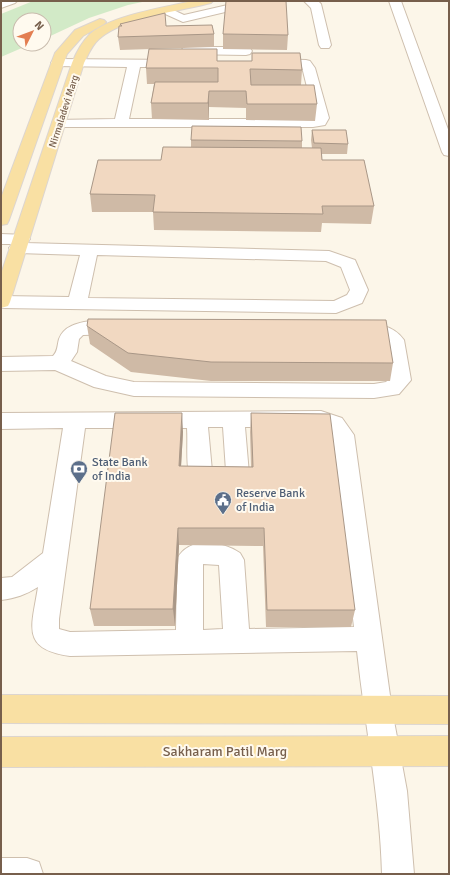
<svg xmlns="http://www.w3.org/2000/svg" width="450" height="875" viewBox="0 0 450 875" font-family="Signika,sans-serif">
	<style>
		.green { fill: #d2eac7 }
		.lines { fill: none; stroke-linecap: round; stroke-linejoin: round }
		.minor-casing { stroke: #cebfae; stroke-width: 2 }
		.major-casing { stroke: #dcd5d0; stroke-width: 2 }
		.minor { fill: #fff; fill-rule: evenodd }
		.major { fill: #f9e0a3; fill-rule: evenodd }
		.wall { fill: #cfbaa6 }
		.shaded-wall { fill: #a99787 }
		.building { fill: #f1d8c1; stroke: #a99787 }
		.labels { text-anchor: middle; stroke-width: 4; stroke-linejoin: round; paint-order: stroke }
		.far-street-label { font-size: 10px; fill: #775f4c; stroke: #fffaef }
		.service-label { font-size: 12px; fill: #4e5e75; stroke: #fffaef; text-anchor: start }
		.near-street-label { font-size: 14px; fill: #775f4c; stroke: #fffaef }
	</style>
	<rect width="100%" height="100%" fill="#fcf6e9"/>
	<path class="green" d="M 33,1 L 147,1 L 128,5 L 89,18 L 44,39 L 44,20 L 20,20 L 20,44 L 31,44 L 1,57 L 1,14 Z"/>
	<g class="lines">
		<g class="minor-casing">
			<path id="minor" d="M 1,1 L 17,1 L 15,3 L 1,8 Z
				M 245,1 L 265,1 L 263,3 L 183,22 L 163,13 L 161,11 L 163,9 L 171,9 L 184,15 Z
				M 304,1 L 318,1 L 321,4 L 331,45 L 329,48 L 321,48 L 319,45 L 311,8 Z
				M 389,1 L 401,1 L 449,132 L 449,156 L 444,155 L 442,152 Z
				M 187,47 L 246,47 L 250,48 L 252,51 L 250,54 L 246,55 L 183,54 L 181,51 L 183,48 Z
				M 57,59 L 180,60 L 182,63 L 180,66 L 176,67 L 140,67 L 129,119 L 315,119 L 302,67 L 272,67 L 268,66 L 266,63 L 268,60 L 272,59 L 306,60 L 310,61 L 315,68 L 329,118 L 325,125 L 313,127 L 59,127 L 54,126 L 52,123 L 54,120 L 115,119 L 127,67 L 53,66 L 51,63 L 53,60 Z
				M 1,234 L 27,235 L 30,239 L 25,243 L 329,251 L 355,260 L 368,290 L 362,303 L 336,313 L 1,308 L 1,296 L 69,297 L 80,255 L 18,253 L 12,252 L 9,248 L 13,244 L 1,244 ZM 97,255 L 326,261 L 341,267 L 350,290 L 347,295 L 334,301 L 88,298 Z
				M 90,321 L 117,322 L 124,324 L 127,328 L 124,332 L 117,334 L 83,335 L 79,339 L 77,352 L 71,361 L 106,376 L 134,382 L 374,384 L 386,382 L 390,378 L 385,342 L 377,337 L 352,334 L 349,330 L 352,326 C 370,321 393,324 404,340 L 411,380 L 399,394 L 374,398 L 134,396 L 94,387 L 55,370 L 1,371 L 1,357 L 53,356 C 58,351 57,346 59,339 C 64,326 77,323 90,321 Z
				M 321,411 L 342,418 L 354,435 L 392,710 L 407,791 L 414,874 L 382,874 C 380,799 365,726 357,651 L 70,656 C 20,649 32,626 38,587 C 25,595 16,598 1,600 L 1,578 L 12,577 L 43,553 L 63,428 L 1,429 L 1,413 ZM 208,427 L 223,427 L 226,471 L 212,471 ZM 245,427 L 319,427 L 326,430 L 332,437 L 354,627 L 249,629 L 244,560 L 240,553 C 221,541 189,536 177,559 L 176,630 L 70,632 L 59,629 L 59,619 L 85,428 L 187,428 C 188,442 186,461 189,474 C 195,495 228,490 242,485 L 249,474 ZM 203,564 L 219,565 L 223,629 L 203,630 Z
				M 1,858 L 27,858 L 39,862 L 43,874 L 1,874 Z"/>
		</g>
		<g class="major-casing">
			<path id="major" d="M 192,1 L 213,1 L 211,3 C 180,11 122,18 99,39 C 92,45 88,55 84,63 L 10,302 L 8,306 L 1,308 L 1,274 L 72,63 C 76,53 82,42 90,34 C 110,16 165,7 192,1 Z
				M 100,19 L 104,20 L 106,22 L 104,24 L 83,36 L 67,54 L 9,220 L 7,224 L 1,225 L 1,198 L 55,53 L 75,30 Z
				M 1,695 L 449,696 L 449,724 L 1,723 Z
				M 449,736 L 449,766 L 1,767 L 1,737 Z"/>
		</g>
		<use href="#minor" class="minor"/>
		<use href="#major" class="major"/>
	</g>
	<path class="wall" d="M 120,24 L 166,26 L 214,34 L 214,47 L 120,50 L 118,37 Z
		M 223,34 L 288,35 L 287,50 L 223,49 Z
		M 217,49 L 217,61 L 252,61 L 252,53 L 302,70 L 301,85 L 317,104 L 315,121 L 246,120 L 246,108 L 209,107 L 209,120 L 152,119 L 151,103 L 154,84 L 147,84 L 146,68 Z
		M 312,130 L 348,144 L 347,154 L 322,154 L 322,160 L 374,206 L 371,224 L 322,223 L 321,232 L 154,230 L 153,212 L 92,212 L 90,194 L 191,147 L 191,140 L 302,141 L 302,148 L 312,148 L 311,140 Z
		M 87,326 L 393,363 L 390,381 L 211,381 L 131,372 L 90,344 Z
		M 251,413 L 355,610 L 351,627 L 266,627 L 263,546 L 179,545 L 175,626 L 94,626 L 90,609 L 183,432 L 181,466 L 251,467 L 250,432 Z"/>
	<path class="shaded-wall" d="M 209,91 L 209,120 L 208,103 Z
		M 182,413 L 183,432 L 180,484 L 179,466 Z
		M 178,528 L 179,545 L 175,626 L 173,609 Z"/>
	<path class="building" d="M 226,1 L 286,1 L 288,35 L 223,34 Z
		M 165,13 L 166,26 L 212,25 L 214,34 L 118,37 L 119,26 L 122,26 L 120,24 Z
		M 149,49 L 217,49 L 217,61 L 252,61 L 252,53 L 300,53 L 302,70 L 250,69 L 251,85 L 314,85 L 317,104 L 247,104 L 246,91 L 209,91 L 208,103 L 151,103 L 155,82 L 218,82 L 218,68 L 146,68 Z
		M 192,126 L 301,127 L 302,141 L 191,140 Z
		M 312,130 L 346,130 L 348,144 L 314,143 Z
		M 163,147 L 321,148 L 322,160 L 364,160 L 374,206 L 322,206 L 323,214 L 153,212 L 155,195 L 90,194 L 98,160 L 161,160 Z
		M 88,319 L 386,320 L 393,363 L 211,362 L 128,353 L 87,326 Z
		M 115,413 L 182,413 L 179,466 L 253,467 L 251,413 L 330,414 L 355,610 L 267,610 L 264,528 L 178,528 L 173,609 L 90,609 Z"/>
	<defs>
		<g id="bank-pin" transform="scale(0.9)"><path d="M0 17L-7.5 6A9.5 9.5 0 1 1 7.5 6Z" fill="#5c6f8a" stroke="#fffaef"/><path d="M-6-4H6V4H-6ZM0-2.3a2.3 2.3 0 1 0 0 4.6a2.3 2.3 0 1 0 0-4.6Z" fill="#fff"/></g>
		<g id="civic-pin" transform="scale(0.9)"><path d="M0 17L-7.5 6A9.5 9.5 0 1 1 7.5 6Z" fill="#5c6f8a" stroke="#fffaef"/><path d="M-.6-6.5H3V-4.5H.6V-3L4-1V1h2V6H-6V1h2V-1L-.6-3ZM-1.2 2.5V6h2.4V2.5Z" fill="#fff"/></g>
	</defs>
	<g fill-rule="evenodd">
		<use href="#bank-pin" x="79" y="469"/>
		<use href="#civic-pin" x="223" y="500"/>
	</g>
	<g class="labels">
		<g class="far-street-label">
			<text transform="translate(63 111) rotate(-72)" y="4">Nirmaladevi Marg</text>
		</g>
		<g class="service-label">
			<text x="92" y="466">State Bank<tspan x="92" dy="14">of India</tspan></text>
			<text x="236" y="497">Reserve Bank<tspan x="236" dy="14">of India</tspan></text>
		</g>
		<g class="near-street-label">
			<text x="225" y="756">Sakharam Patil Marg</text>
		</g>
	</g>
	<rect width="450" height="875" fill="none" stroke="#775f4c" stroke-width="4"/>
	<g transform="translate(32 32) rotate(48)"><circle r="19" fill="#fffaef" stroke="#c9bcae"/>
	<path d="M0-3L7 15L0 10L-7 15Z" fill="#e37e51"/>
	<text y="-6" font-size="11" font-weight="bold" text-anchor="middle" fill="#775f4c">N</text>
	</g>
</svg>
